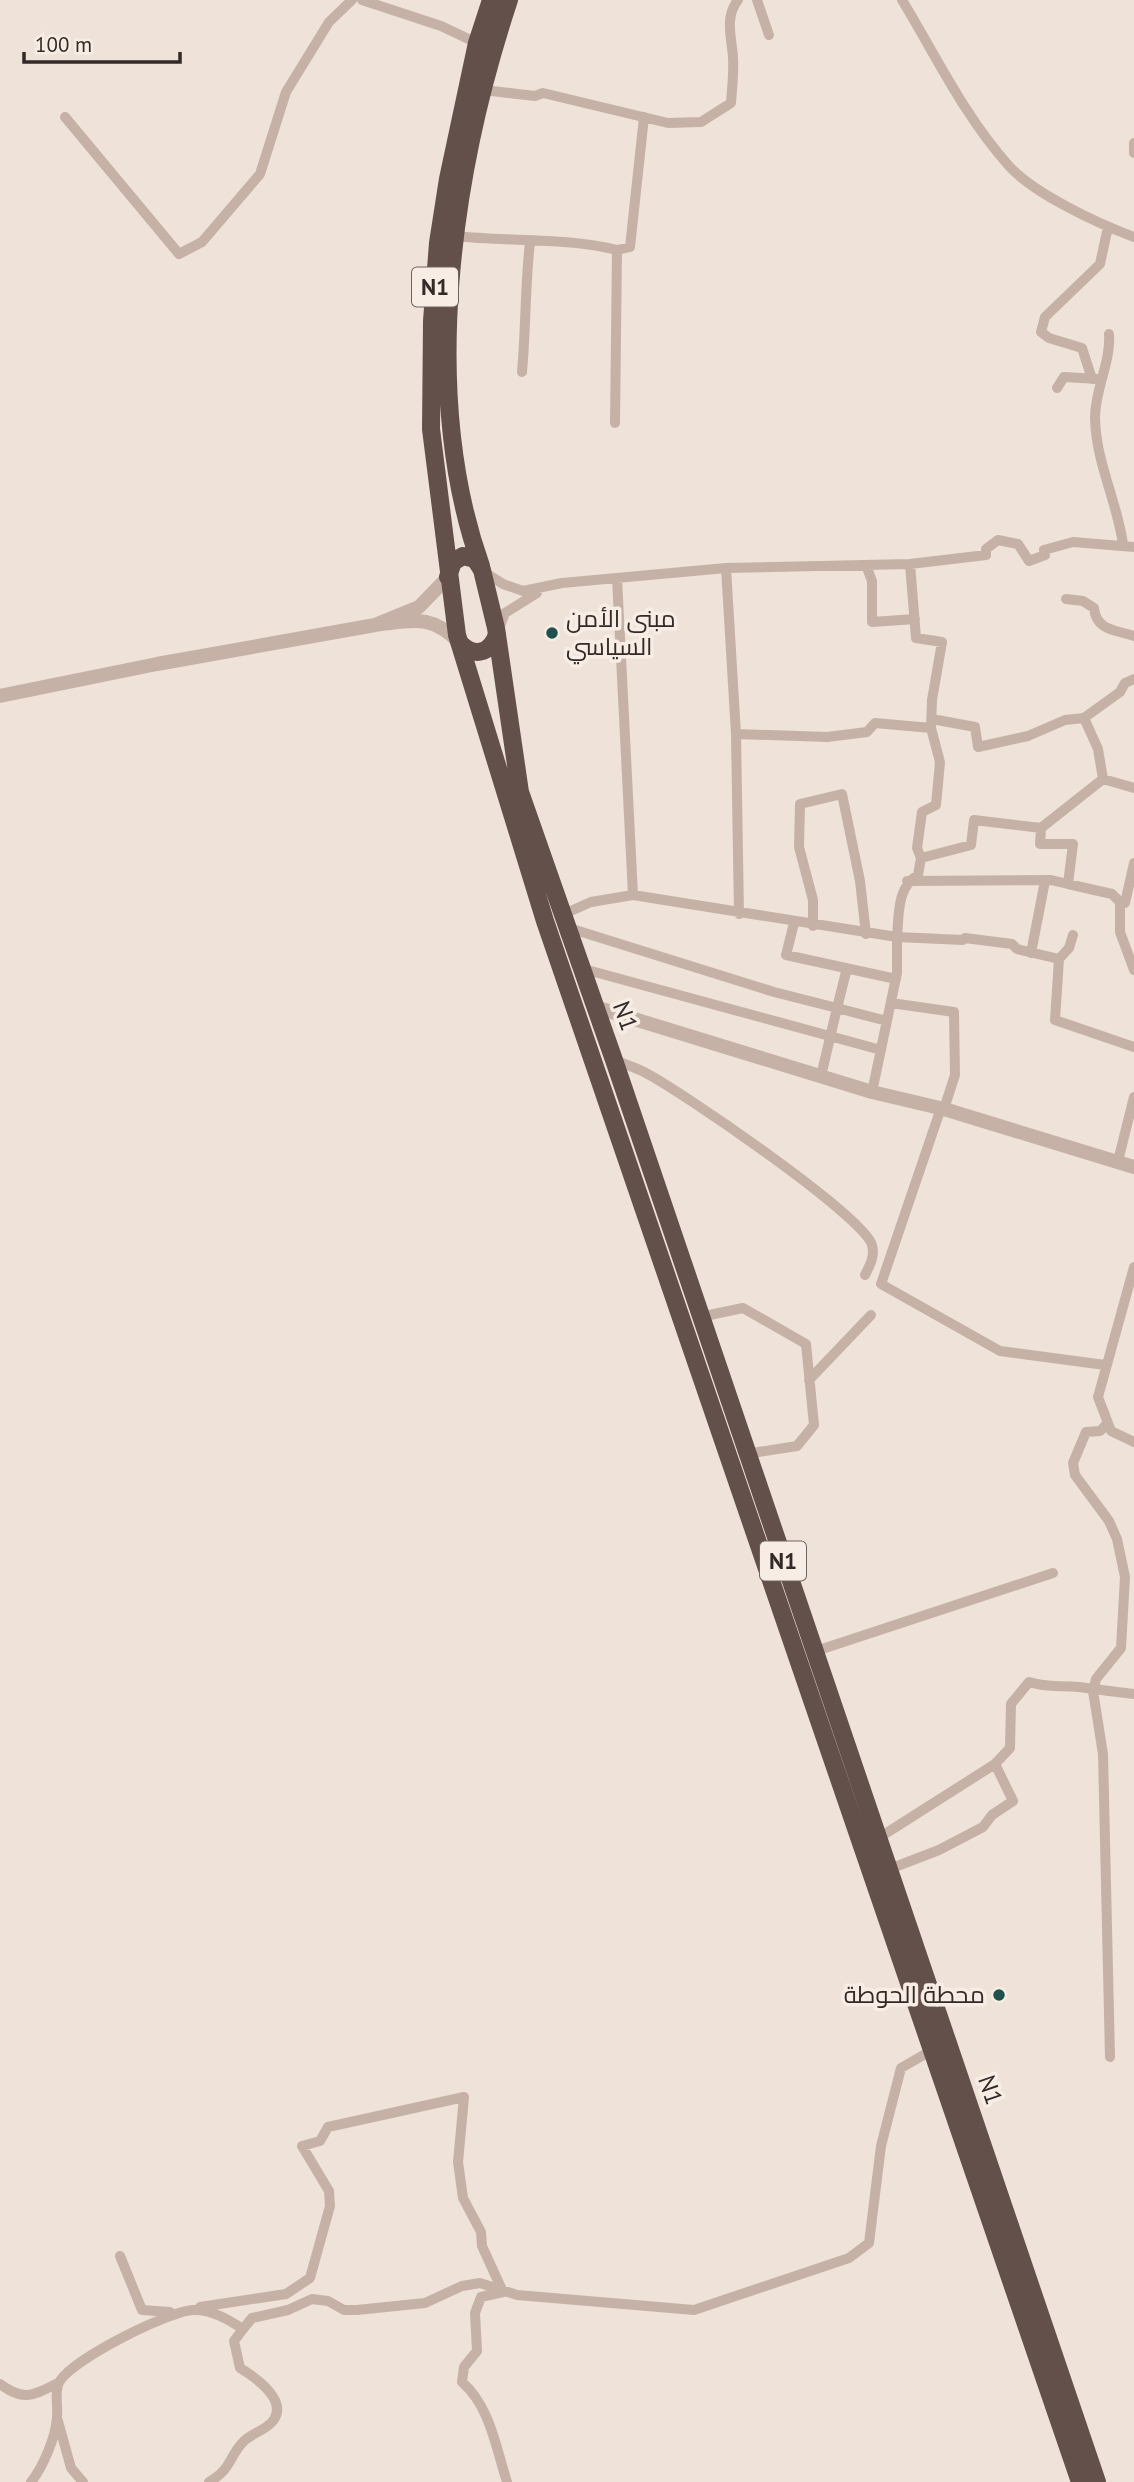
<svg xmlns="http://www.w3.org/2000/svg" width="1134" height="2482" viewBox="0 0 1134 2482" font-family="'PT Sans',Cairo,sans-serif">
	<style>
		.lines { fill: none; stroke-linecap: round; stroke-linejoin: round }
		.minor { stroke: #c6b1a6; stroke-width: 10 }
		.tertiary { stroke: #c6b1a6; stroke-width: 14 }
		.trunk { stroke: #64504b; stroke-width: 18 }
		.minor-bridge { stroke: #c6b1a6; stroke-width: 10 }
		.poi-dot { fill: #1f514f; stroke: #f7ede5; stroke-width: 2.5 }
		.labels { text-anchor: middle; stroke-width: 7; stroke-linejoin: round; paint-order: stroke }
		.shield { fill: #f7ede5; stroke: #6e645f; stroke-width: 2 }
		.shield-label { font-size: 23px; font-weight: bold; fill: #332926 }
		.poi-label { font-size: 24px; fill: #332926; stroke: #f7ede5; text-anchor: start }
		.street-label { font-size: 24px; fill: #332926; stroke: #f7ede5 }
	</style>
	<rect width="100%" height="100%" fill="#efe2d9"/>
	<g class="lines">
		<path class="minor" d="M 362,0 L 441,26 L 477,43
			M 757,0 L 769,35
			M 902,0 C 936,56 965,117 1009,166 C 1034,194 1099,224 1134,237
			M 483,90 L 535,96 L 543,93 L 668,123 L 701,122 L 731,103 C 732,88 734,73 733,58 C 732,38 724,18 738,0
			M 65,117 L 179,254 L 202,242 L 260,174 L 286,92 L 329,22 L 352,0
			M 1134,143 L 1134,153
			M 456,236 C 509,242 565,237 617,250
			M 1109,334 C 1111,363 1095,388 1095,418 C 1096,463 1117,501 1123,544
			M 522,372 C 526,328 525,285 530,242
			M 1092,379 L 1082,348 L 1049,338 L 1041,332 L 1045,317 L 1100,264 L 1108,227
			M 1057,388 L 1064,377 L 1098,379
			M 615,423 L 617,250 L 630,247 L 644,117
			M 910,564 L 916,638 L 942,642 L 932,700 L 931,728 L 940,762 L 936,805 L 922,812 L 917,848 L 921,858 L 918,875 C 897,887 899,914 897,937 L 963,940 L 965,938 L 1012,944 L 1017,949 L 1059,959 L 1055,1020 L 1134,1047
			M 866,565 L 872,581 L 872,622 L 915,619
			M 726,568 L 736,734 L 739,914
			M 484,572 L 503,584 L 523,591 L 562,583 L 726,568 L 910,564 L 986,555 L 986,549 L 998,540 L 1018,544 L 1029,561 L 1045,555 L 1044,550 L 1073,542 L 1134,547
			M 617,578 L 633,895
			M 1066,599 L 1083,601 L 1094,608 C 1096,631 1117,630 1134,636
			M 498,631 L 505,613 L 537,593
			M 1084,718 L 1120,692 L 1125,683 L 1134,679
			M 932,719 L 975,727 L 978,747 L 1028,736 L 1065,720 L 1084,718 L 1098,749 L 1103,779
			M 736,734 L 827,737 L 867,732 L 875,723 L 931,728
			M 921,858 L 971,845 L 974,820 L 1041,828
			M 907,881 L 1051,880 L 1068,884 L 1073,844 L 1040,844 L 1041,828 L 1103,779 L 1134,788
			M 1068,884 L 1112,894 L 1120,902 L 1120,932 L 1134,970
			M 1125,903 L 1134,863
			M 564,914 L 591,902 L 633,895 L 897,937 L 897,973 L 872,1092
			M 794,923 L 786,955 L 896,979
			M 813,926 L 813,900 L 799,847 L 800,804 L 842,794 L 860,881 L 866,934
			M 569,928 L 774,992 L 837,1008 L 821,1076
			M 1031,953 L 1045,881
			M 1059,959 L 1069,948 L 1073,935
			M 580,968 L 881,1050
			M 847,968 L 837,1008 L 887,1021
			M 891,1003 L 954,1012 L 955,1075 L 944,1109
			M 614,1060 C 624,1064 634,1067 644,1072 C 678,1089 864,1216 872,1245 C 875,1256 870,1265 865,1275
			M 941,1108 L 881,1284 L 1000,1351 L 1105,1365
			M 1118,1161 L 1134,1097
			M 1134,1267 L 1098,1397 L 1111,1431 L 1134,1442
			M 700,1317 L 743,1308 L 806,1344 L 814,1425 L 797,1446 L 746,1454
			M 809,1380 L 871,1315
			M 1107,1424 L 1100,1431 L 1086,1432 L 1073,1463 L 1075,1475 L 1109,1521 L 1117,1539 L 1125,1577 L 1121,1648 L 1096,1679 L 1093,1691 L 1103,1754 L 1110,2057
			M 813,1652 L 1053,1573
			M 1109,1691 L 1134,1694
			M 877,1839 L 995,1764 L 1010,1748 L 1011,1704 L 1029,1682 C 1047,1688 1060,1685 1079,1687
			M 887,1870 L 939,1850 L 983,1827 L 992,1815 L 1013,1801 L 995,1764
			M 120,2256 L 142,2310 L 170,2312
			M 503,2292 L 481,2297 L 475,2313 L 477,2351 L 464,2367 L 462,2382 C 490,2406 496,2448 507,2482
			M 200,2307 L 286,2294 L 310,2278 L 330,2206 L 329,2191 L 302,2146 L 320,2141 L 328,2127 L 464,2097 L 458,2162 L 463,2198 L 481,2232 L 482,2246 L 503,2292
			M 0,2384 C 24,2402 34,2395 58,2383
			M 58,2421 L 71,2468 L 83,2482
			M 31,2482 C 43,2467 56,2437 57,2417 C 58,2407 55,2395 58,2385 C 65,2362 169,2311 193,2310 C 211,2309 229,2320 243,2329 L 252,2318 L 288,2310 L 312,2299 L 328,2301 L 344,2310 L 357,2310 L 425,2303 L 462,2286 L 480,2283 L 517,2295 L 694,2310 L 849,2258 L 869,2243 L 881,2146 L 901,2068 L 934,2049
			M 209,2482 C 233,2468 228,2457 244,2441 C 252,2433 264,2431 272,2422 C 290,2401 255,2377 240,2368 L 234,2341 L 243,2329"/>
		<path class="tertiary" d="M 448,577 L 419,607 L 375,625 C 412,621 430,613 459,642
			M 0,696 L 157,664 L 375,625
			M 595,1007 L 872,1092 L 944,1109 L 1134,1167"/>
		<path class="trunk" d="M 491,0 L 477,43 L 448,179 L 438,243 L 432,321 L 431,429 L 457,635 L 545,921 L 1080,2482
			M 481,566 C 419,392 452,172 509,0
			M 448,577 L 453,562 L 463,556 L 475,559 L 482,570 L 496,628 L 520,792 L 614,1060 L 1097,2482
			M 459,642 C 472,658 491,654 497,634"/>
		<path class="minor-bridge" d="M 1079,1687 L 1109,1691"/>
	</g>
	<g class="poi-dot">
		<circle cx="552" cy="633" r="7"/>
		<circle cx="999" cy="1995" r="7"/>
	</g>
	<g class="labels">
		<g class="shield">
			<rect x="412" y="267.5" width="46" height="39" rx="5"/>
			<rect x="760" y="1541.5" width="46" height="39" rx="5"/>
		</g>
		<g class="shield-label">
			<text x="435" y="295">N1</text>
			<text x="783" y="1569">N1</text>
		</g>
		<g class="poi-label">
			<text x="566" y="627">مبنى الأمن<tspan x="566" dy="28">السياسي</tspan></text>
			<text x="985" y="2003" text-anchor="end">محطة الحوطة</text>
		</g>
		<g class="street-label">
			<text transform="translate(625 1016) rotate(70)" y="8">N1</text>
			<text transform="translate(990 2090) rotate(71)" y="8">N1</text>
		</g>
	</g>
	<path d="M24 52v10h156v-10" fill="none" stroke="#332926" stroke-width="3.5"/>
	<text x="35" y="52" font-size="21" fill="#332926" stroke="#f7ede5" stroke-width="5" paint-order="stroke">100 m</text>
</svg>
